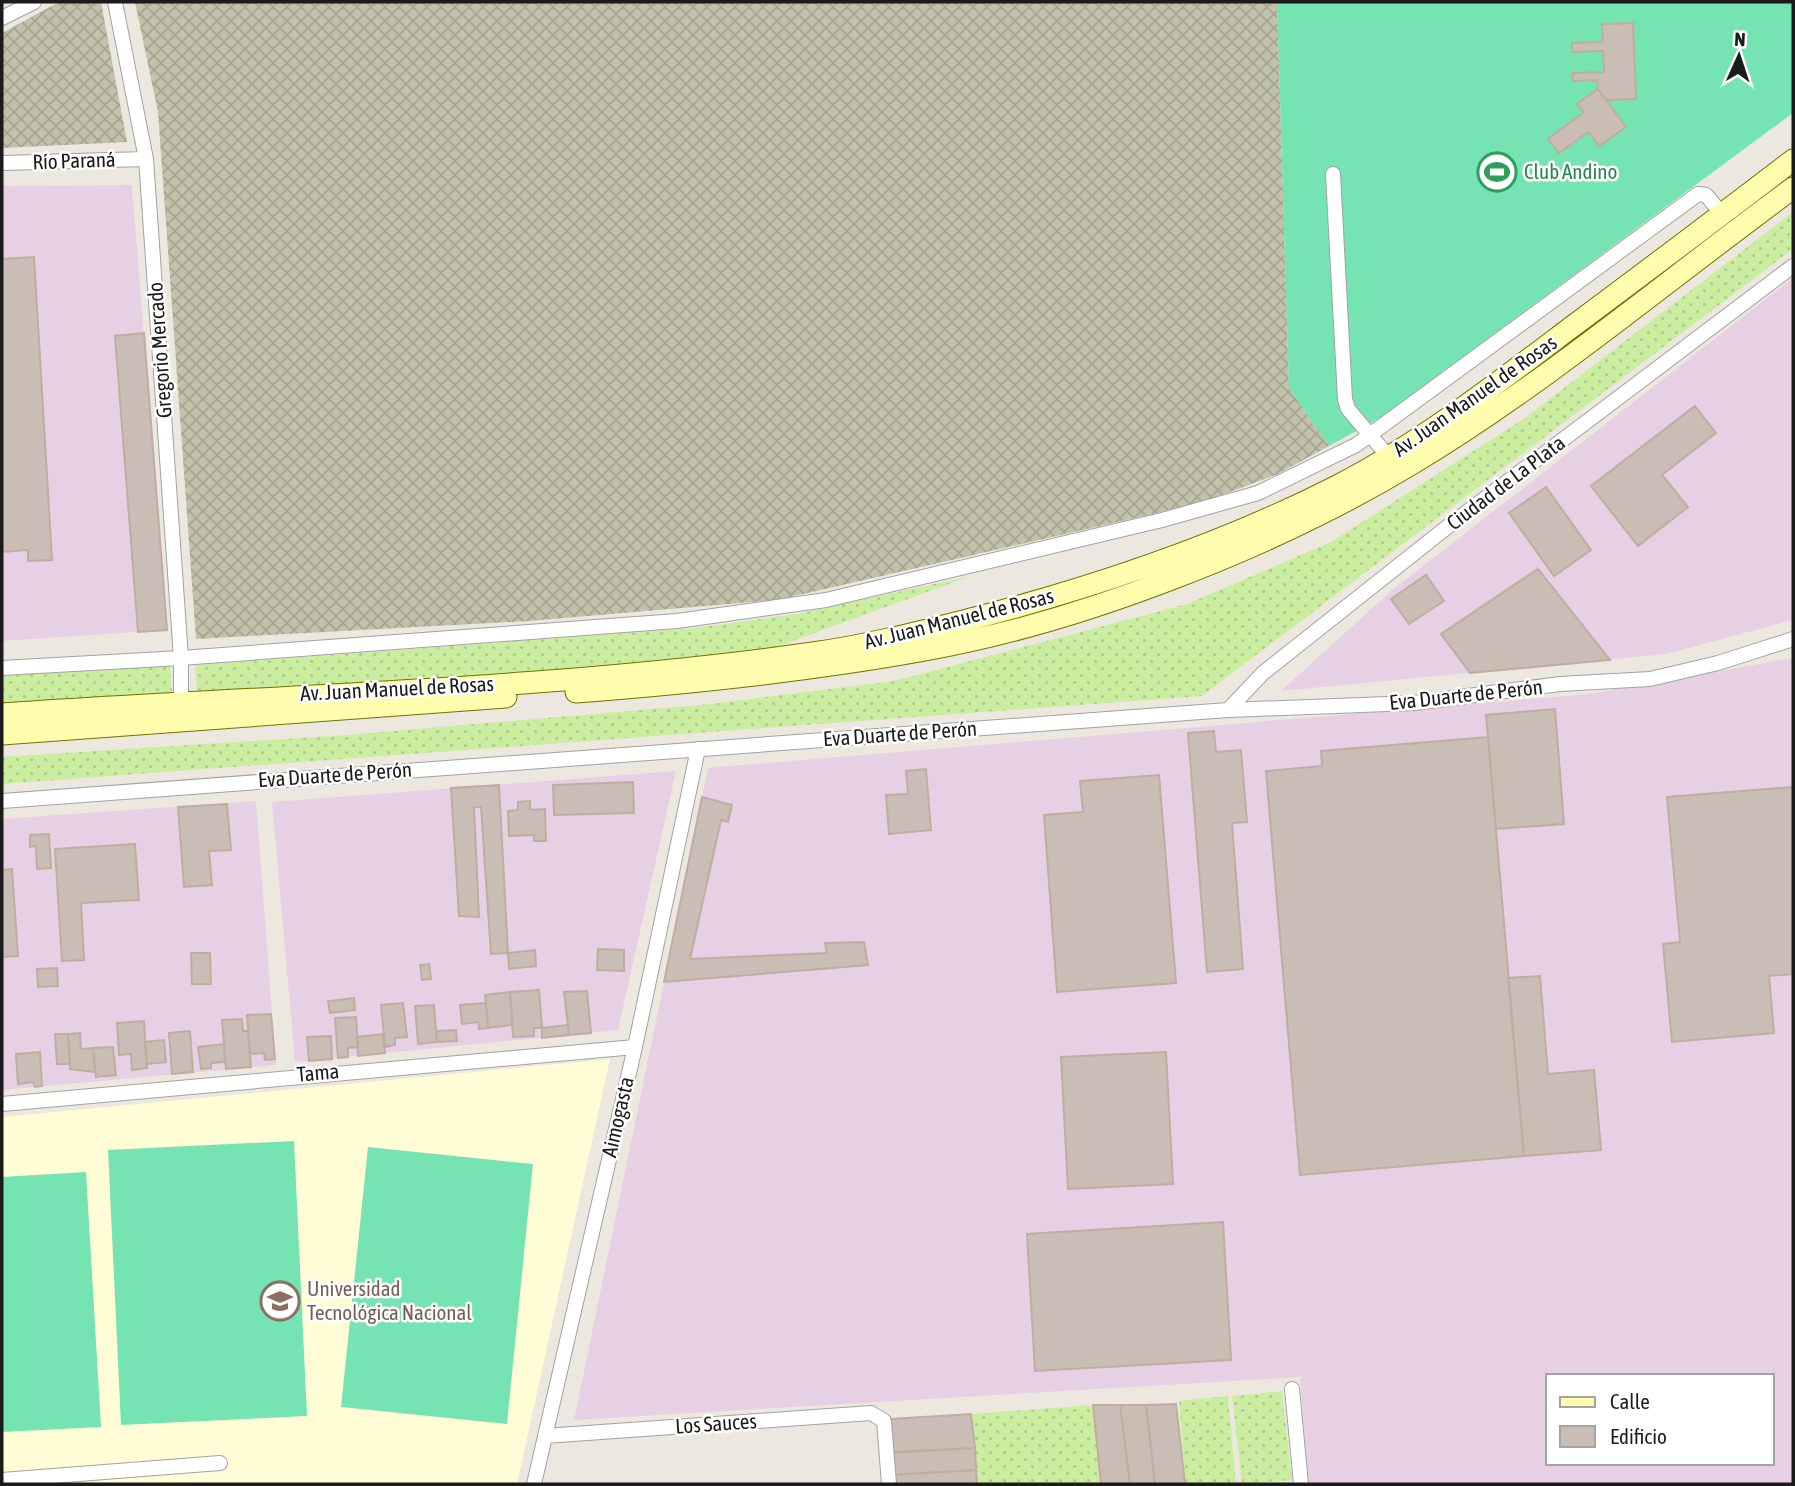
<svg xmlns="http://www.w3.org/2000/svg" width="1795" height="1486" viewBox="0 0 1795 1486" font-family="'Asap Condensed',sans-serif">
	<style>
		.industrial { fill: #e7d0e4; fill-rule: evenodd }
		.education { fill: #fffcd6 }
		.construction { fill: url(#construction-cross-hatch) }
		.grass { fill: url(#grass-dots) }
		.pitch { fill: #76e4b2 }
		.building { fill: #c9bdb5; stroke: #c0aca1; stroke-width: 2 }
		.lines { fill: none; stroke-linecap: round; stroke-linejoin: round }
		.street-casing { stroke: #a2a2a2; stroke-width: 16 }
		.secondary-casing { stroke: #6f7300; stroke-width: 23 }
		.street { stroke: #fff; stroke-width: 14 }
		.secondary { stroke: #fefdad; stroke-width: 21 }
		.labels { text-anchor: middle; stroke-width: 5; stroke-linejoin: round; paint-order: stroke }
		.street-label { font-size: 21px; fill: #1b1b1b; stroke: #fff }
		.leisure-label { font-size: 21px; fill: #27864d; stroke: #fff; text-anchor: start }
		.education-label { font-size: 21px; fill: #785e54; stroke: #fff; text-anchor: start }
	</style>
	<defs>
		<pattern id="construction-cross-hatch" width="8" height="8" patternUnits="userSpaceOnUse" patternTransform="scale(1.75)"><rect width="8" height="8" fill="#c2c1aa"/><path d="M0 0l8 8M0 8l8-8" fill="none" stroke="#a6a592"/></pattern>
		<pattern id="grass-dots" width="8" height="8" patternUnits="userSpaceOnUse" patternTransform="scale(1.75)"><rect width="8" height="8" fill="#cbeda0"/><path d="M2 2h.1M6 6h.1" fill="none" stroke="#aecb89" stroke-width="1.8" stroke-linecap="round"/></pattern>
	</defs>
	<rect width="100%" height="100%" fill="#ede8df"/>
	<path class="industrial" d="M 132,185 L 167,630 L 2,641 L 2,186 Z
		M 1793,278 L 1793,620 L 1666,654 L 1281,691 L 1391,591 Z
		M 1793,658 L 1793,1484 L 1308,1484 L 1300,1377 L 574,1420 L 708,768 L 1590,694 ZM 1548,1376 L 1772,1376 L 1772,1463 L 1548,1463 Z
		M 676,771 L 618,1030 L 295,1062 L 272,802 Z
		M 256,801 L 276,1065 L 2,1090 L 2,819 Z"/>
	<path class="education" d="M 610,1059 L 517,1484 L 2,1484 L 2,1117 Z"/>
	<path class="construction" d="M 59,2 L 101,2 L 127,142 L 2,148 L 2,33 Z
		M 135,2 L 1277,2 L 1289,388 L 1329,446 L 1278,474 L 1200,503 L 777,600 L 529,621 L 196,639 L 158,112 Z"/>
	<path class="grass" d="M 1793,212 L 1793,249 L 1202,696 L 2,784 L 2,757 L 347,735 L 711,704 L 894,681 L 1187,604 L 1331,542 L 1525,418 Z
		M 971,576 L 776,647 L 629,667 L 197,692 L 195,665 L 695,628 L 797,614 Z
		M 170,665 L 172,693 L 2,704 L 2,675 Z
		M 1282,1391 L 1292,1480 L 1242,1484 L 1232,1396 Z
		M 1228,1396 L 1236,1484 L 1185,1484 L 1179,1401 Z
		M 1093,1405 L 1101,1484 L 977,1484 L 971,1414 Z"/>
	<path class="pitch" d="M 1277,2 L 1793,2 L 1793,113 L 1380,418 L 1329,446 L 1289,388 Z
		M 294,1141 L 307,1416 L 121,1425 L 108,1150 Z
		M 368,1147 L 533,1164 L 507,1424 L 341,1407 Z
		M 86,1172 L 101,1427 L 2,1432 L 2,1177 Z"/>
	<path class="building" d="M 1633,23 L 1636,99 L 1606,100 L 1598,89 L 1597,80 L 1573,81 L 1573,73 L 1604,72 L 1603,51 L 1572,52 L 1572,43 L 1603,42 L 1602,24 Z
		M 1598,89 L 1626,127 L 1599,146 L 1588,132 L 1559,153 L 1548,139 L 1584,112 L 1577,104 Z
		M 34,257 L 52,560 L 28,561 L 28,550 L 2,552 L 2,259 Z
		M 144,333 L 167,630 L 138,632 L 115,336 Z
		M 1695,406 L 1716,433 L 1662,475 L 1688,507 L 1638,546 L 1591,486 Z
		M 1546,487 L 1591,550 L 1554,576 L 1509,513 Z
		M 1538,569 L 1610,660 L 1470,673 L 1441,634 Z
		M 1426,575 L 1444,601 L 1409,624 L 1391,599 Z
		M 1555,709 L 1564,824 L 1496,829 L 1486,715 Z
		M 1214,731 L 1216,752 L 1241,750 L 1247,822 L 1232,823 L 1243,969 L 1207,972 L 1188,733 Z
		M 1488,737 L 1524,1156 L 1300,1175 L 1266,771 L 1322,766 L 1321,751 Z
		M 926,769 L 931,830 L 889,834 L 886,795 L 908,794 L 906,771 Z
		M 1159,775 L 1176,983 L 1057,992 L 1044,815 L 1083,812 L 1080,781 Z
		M 633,782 L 634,813 L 554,815 L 553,785 Z
		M 499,785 L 508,953 L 491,954 L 481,807 L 474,807 L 479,917 L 459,916 L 451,788 Z
		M 1793,787 L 1793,974 L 1769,976 L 1774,1033 L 1672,1042 L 1663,944 L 1680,942 L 1667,797 Z
		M 702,797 L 732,805 L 728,822 L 721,820 L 690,959 L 827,953 L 825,943 L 864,942 L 868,965 L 664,982 Z
		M 530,801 L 530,810 L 545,809 L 546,841 L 534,841 L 534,835 L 509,836 L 508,811 L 518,810 L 518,802 Z
		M 227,804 L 231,850 L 209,851 L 212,885 L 184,887 L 178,807 Z
		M 49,834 L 51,868 L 37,869 L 36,846 L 30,847 L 30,835 Z
		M 135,844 L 139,900 L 81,903 L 84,960 L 62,961 L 55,849 Z
		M 12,869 L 18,956 L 2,957 L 2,870 Z
		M 598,949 L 624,950 L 624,971 L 597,970 Z
		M 535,950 L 536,966 L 509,969 L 508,953 Z
		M 191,953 L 210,953 L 211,984 L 192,984 Z
		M 429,964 L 431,979 L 422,980 L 420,965 Z
		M 57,968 L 58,986 L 38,987 L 37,969 Z
		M 1540,976 L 1548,1074 L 1594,1070 L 1601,1150 L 1524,1156 L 1508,978 Z
		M 539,990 L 542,1028 L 534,1028 L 534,1036 L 513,1037 L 510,992 Z
		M 587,991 L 591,1033 L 569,1035 L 564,992 Z
		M 510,992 L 513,1025 L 488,1028 L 485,995 Z
		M 354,998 L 355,1010 L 330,1013 L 328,1001 Z
		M 403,1003 L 407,1037 L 395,1038 L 395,1045 L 385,1047 L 381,1005 Z
		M 486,1003 L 488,1028 L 479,1029 L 478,1022 L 462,1024 L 460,1005 Z
		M 434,1005 L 437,1042 L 418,1044 L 415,1006 Z
		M 271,1014 L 275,1059 L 265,1060 L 264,1053 L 250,1054 L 247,1015 Z
		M 356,1017 L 358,1047 L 348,1048 L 348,1057 L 338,1058 L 335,1018 Z
		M 242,1019 L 243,1031 L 248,1031 L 251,1067 L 226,1069 L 222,1020 Z
		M 144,1021 L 147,1068 L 132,1070 L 131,1054 L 119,1055 L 117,1023 Z
		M 568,1025 L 569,1035 L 542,1038 L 542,1028 Z
		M 456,1030 L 457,1041 L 437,1042 L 436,1031 Z
		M 190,1031 L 193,1072 L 172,1074 L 169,1033 Z
		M 80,1033 L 81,1049 L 93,1048 L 95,1072 L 70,1069 L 68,1034 Z
		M 55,1034 L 68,1034 L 70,1064 L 57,1064 Z
		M 383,1034 L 385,1053 L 358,1056 L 357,1037 Z
		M 331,1036 L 332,1059 L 309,1061 L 307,1037 Z
		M 164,1040 L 166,1062 L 147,1064 L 145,1042 Z
		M 224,1044 L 225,1062 L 211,1063 L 211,1068 L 201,1069 L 198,1047 Z
		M 113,1047 L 116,1075 L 96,1077 L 93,1048 Z
		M 40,1052 L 42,1086 L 35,1087 L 33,1082 L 18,1084 L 16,1054 Z
		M 1166,1052 L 1173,1184 L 1068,1189 L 1061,1057 Z
		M 1223,1222 L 1231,1360 L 1035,1371 L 1027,1234 Z
		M 1176,1404 L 1185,1484 L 1155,1484 L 1146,1405 Z
		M 1093,1405 L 1120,1405 L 1130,1484 L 1101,1484 Z
		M 1120,1405 L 1146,1405 L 1155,1484 L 1130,1484 Z
		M 971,1414 L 975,1448 L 893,1452 L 891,1419 Z
		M 975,1448 L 976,1470 L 890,1475 L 889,1453 Z
		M 976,1470 L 977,1484 L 890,1484 L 890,1475 Z"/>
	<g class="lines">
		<g class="street-casing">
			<path id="street" d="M 115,2 L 146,159 L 181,658 L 181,701
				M 2,18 L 34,2
				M 2,163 L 146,159
				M 1333,174 L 1345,399 L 1348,409 L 1388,456
				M 2,668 L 181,658 L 677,621 L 826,600 L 1162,520 L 1258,493 L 1356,445 L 1698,194 L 1706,195 L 1722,214
				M 1228,710 L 1263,673 L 1451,524 L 1793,266
				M 2,801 L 1228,710 L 1414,703 L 1560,684 L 1650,679 L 1718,663 L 1793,639
				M 2,1104 L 635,1047
				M 1292,1389 L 1301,1484
				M 545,1436 L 871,1413 L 884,1421 L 889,1484
				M 2,1480 L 220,1463
				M 534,1484 L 635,1047 L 698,749"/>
		</g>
		<g class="secondary-casing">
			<path id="secondary" d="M 576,692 C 693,683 810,671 925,650 C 1082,622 1273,547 1410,465 C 1545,384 1666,281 1793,188
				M 2,714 C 271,695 545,691 813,653 C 870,645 927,630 983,616 C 1104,584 1225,543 1337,486 C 1419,444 1495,385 1569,329 C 1644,273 1719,217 1793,160
				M 2,734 L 506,697"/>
		</g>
		<use href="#street" class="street"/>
		<use href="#secondary" class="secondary"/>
	</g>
	<defs>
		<g id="stadium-ring" transform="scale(2.0125)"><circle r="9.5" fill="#fff" stroke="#2e9e5b" stroke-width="1.5"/><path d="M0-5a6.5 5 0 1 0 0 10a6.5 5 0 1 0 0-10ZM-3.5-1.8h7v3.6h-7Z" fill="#2e9e5b"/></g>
		<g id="university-ring" transform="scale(2.0125)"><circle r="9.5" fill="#fff" stroke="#8d6e63" stroke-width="1.5"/><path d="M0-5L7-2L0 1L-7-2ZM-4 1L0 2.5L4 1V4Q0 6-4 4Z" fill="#8d6e63"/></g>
	</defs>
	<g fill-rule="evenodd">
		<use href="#stadium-ring" x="1497" y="172"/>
		<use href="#university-ring" x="280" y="1301"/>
	</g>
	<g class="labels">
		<g class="street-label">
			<text transform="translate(74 161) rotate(-2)" y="7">Río Paraná</text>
			<text transform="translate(160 350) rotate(-94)" y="7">Gregorio Mercado</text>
			<text transform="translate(1475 396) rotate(-35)" y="7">Av. Juan Manuel de Rosas</text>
			<text transform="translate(1506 483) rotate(-37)" y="7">Ciudad de La Plata</text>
			<text transform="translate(959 619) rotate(-14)" y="7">Av. Juan Manuel de Rosas</text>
			<text transform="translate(397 689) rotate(-3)" y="7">Av. Juan Manuel de Rosas</text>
			<text transform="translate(1466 695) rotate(-6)" y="7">Eva Duarte de Perón</text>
			<text transform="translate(900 734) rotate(-4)" y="7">Eva Duarte de Perón</text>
			<text transform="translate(335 775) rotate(-4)" y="7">Eva Duarte de Perón</text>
			<text transform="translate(318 1073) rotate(-5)" y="7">Tama</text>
			<text transform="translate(618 1117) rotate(-77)" y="7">Aimogasta</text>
			<text transform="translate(716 1424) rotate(-4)" y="7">Los Sauces</text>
		</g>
		<g class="leisure-label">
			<text x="1524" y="179">Club Andino</text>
		</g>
		<g class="education-label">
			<text x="307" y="1296">Universidad<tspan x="307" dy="24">Tecnológica Nacional</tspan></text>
		</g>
	</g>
	<rect width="1795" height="1486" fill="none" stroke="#1b1b1b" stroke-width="7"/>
	<rect x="1546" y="1374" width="228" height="91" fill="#ffffff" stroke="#a4a4a4" stroke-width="2"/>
	<rect x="1560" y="1397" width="35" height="10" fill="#fefdad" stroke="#a4a4a4" stroke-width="2"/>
	<text x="1610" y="1409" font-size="21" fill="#1b1b1b">Calle</text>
	<rect x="1560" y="1426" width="35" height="21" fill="#c9bdb5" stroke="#a4a4a4" stroke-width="2"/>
	<text x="1610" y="1444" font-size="21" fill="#1b1b1b">Edificio</text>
	<g transform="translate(1739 56) rotate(3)" stroke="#ffffff" stroke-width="5" paint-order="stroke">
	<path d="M0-5L12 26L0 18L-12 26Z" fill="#1b1b1b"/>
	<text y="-10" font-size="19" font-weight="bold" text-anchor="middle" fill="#1b1b1b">N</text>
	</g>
</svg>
